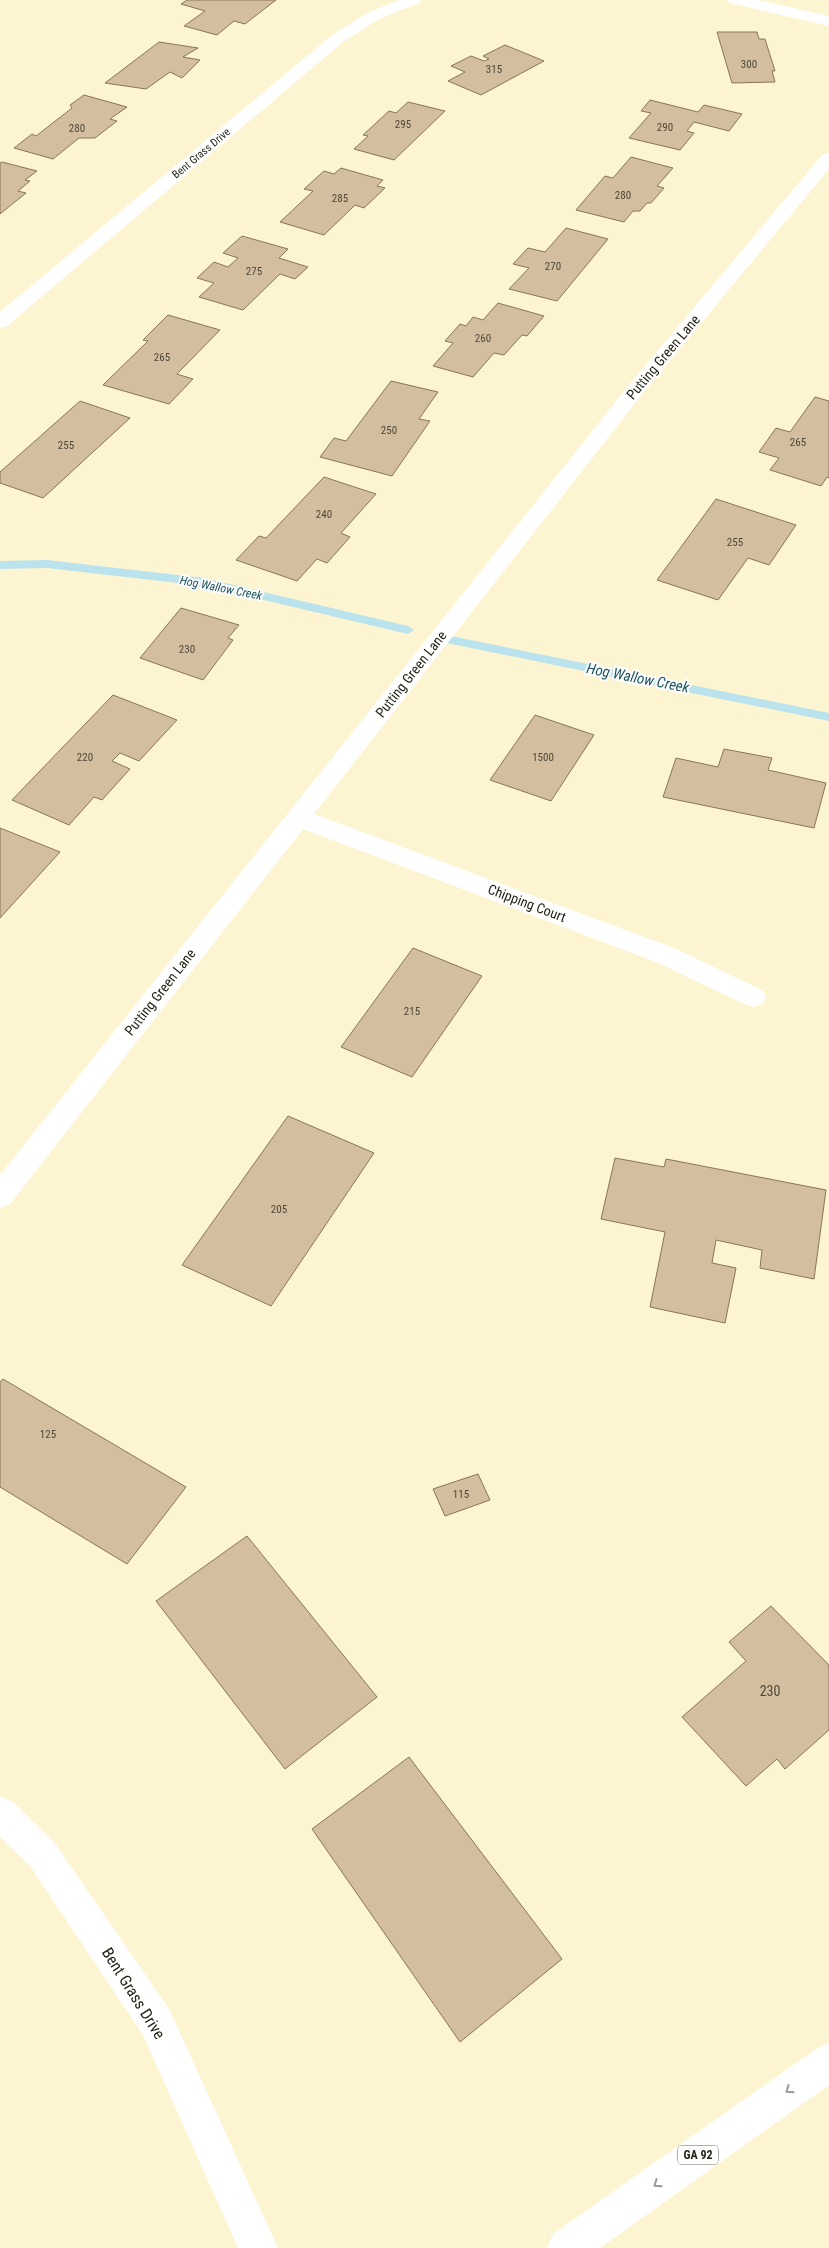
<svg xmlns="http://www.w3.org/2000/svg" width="829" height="2248" viewBox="0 0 829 2248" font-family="'Roboto Condensed',sans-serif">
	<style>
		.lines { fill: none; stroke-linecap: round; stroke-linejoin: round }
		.stream { fill: #bbe3ee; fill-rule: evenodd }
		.building { fill: #d3bea0; stroke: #887559 }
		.minor { fill: #fff; fill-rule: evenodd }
		.primary { fill: #fff; fill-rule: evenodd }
		.oneway { stroke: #9b9a94 }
		.labels { text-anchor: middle; stroke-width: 4; stroke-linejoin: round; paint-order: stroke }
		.number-label { font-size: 11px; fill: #4e4736 }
		.far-street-label { font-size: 11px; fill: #211f12; stroke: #fff }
		.far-water-label { font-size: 12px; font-style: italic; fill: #1c535f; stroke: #fff }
		.shield { fill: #fff; stroke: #646259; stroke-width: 1 }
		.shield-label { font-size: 12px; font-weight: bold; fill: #211f12 }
		.street-label { font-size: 14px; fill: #211f12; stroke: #fff }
		.near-number-label { font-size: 14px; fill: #4e4736 }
		.water-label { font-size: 15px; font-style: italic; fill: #1c535f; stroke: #fff }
		.near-street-label { font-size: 16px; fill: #211f12; stroke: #fff }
	</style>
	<rect width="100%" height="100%" fill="#fdf5d2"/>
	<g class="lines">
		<path class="stream" d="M 47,560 L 204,578 L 408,626 L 414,630 L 408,634 L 204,586 L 47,568 L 0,569 L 0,561 Z
			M 446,635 L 829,713 L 829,721 L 442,642 L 440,639 Z"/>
	</g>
	<path class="building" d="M 187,0 L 276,0 L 245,24 L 234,21 L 217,35 L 184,26 L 205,11 L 181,4 Z
		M 717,32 L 757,32 L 759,39 L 765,39 L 775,71 L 772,71 L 775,82 L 732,83 Z
		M 159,42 L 198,48 L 183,57 L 200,60 L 182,78 L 170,72 L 146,89 L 105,83 Z
		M 505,45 L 544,61 L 481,95 L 448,81 L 465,72 L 451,66 L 471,56 L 484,61 L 489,59 L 483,56 Z
		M 84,95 L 127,107 L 110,119 L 117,121 L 95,138 L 79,138 L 53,159 L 14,148 L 32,134 L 36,136 L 72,108 L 70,105 Z
		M 650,100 L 698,112 L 704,105 L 742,114 L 729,131 L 694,122 L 687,131 L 694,133 L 680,150 L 629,138 L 651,113 L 641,111 Z
		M 408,102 L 445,111 L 394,160 L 354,149 L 368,136 L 363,135 L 389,111 L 396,113 Z
		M 631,157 L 673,168 L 657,186 L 664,188 L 651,203 L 647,203 L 640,211 L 633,211 L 624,222 L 576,210 L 605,176 L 613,178 Z
		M 2,162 L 37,171 L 25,180 L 30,181 L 18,191 L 26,193 L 0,214 L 0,163 Z
		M 341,168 L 383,180 L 377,186 L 385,188 L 364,208 L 355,205 L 324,235 L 280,222 L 313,191 L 304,189 L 324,171 L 334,174 Z
		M 566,228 L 608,239 L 557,301 L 509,289 L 529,268 L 513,264 L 528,248 L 545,252 Z
		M 242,236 L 288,249 L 279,258 L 308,267 L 295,279 L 280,274 L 243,310 L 199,297 L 214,283 L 197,278 L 214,262 L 228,267 L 238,258 L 223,253 Z
		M 498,303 L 544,316 L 527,336 L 522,335 L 504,355 L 494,353 L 473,377 L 433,366 L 453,343 L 445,341 L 460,324 L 466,326 L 473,317 L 483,320 Z
		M 168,315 L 220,330 L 177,374 L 193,379 L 169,404 L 103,385 L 148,341 L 143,340 Z
		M 391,381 L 438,392 L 419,419 L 430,421 L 392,476 L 320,457 L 334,438 L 346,441 Z
		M 815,397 L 829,401 L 829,478 L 827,477 L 821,486 L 770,470 L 779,458 L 759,452 L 776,428 L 790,432 Z
		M 80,401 L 130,418 L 43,498 L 0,483 L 0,472 Z
		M 324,477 L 376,494 L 341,533 L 350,537 L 327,563 L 317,559 L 297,581 L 236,560 L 259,536 L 266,538 Z
		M 716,499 L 796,525 L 769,565 L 748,558 L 718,600 L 657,580 Z
		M 181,608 L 239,625 L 228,638 L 233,640 L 203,680 L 140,658 Z
		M 113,695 L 177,720 L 139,761 L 120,753 L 112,761 L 130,769 L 102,800 L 94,797 L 69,825 L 12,800 Z
		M 535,715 L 594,735 L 551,801 L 490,780 Z
		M 724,749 L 772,758 L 768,770 L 826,783 L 814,828 L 663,797 L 676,758 L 718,767 Z
		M 0,828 L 60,852 L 0,918 Z
		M 413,948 L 482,976 L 412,1077 L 341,1047 Z
		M 288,1116 L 374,1153 L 271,1306 L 182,1265 Z
		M 615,1158 L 664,1167 L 666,1159 L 826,1190 L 814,1279 L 760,1268 L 762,1250 L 716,1240 L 712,1263 L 736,1268 L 725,1323 L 650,1307 L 665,1232 L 601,1219 Z
		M 3,1379 L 186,1487 L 127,1564 L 0,1487 L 0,1382 Z
		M 478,1474 L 490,1500 L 445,1516 L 433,1489 Z
		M 247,1536 L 377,1697 L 285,1769 L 156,1601 Z
		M 771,1606 L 829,1665 L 829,1730 L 785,1769 L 777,1759 L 746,1786 L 682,1717 L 746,1661 L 729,1642 Z
		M 409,1757 L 562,1959 L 460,2042 L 312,1829 Z"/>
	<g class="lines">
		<path class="minor" d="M 399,0 L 421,0 L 419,3 L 379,19 L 343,42 L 7,326 L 0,328 L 0,312 L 331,36 L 367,13 Z
			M 728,0 L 757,0 L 829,16 L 829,26 L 730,3 Z
			M 829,153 L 829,169 L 643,393 L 314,814 L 674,948 L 762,990 L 766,997 L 762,1004 L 753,1007 L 744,1004 L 656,962 L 303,829 L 10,1204 L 0,1208 L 0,1175 L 629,385 L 823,154 Z
			M 0,1796 L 12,1801 L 54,1842 L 169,2009 L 278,2248 L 238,2248 L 143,2035 L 30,1866 L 0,1837 Z"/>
		<path class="primary" d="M 829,2043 L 829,2085 L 600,2248 L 547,2248 L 553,2234 L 816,2049 Z"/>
	</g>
	<defs><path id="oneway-chevron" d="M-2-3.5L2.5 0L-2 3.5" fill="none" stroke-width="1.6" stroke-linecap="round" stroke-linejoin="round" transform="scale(1.25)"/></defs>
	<g class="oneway">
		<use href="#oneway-chevron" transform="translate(789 2090) rotate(145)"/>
		<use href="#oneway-chevron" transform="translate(657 2184) rotate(145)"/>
	</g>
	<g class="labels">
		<g class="number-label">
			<text x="749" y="68">300</text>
			<text x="494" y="73">315</text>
			<text x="403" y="128">295</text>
			<text x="665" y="131">290</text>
			<text x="77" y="132">280</text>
			<text x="623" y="199">280</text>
			<text x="340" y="202">285</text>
			<text x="553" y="270">270</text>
			<text x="254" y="275">275</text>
			<text x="483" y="342">260</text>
			<text x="162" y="361">265</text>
			<text x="389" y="434">250</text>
			<text x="798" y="446">265</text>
			<text x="66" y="449">255</text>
			<text x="324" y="518">240</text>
			<text x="735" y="546">255</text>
			<text x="187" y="653">230</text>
			<text x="85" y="761">220</text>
			<text x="543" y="761">1500</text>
			<text x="412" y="1015">215</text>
			<text x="279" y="1213">205</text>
			<text x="48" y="1438">125</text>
			<text x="461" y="1498">115</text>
		</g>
		<g class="far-street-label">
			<text transform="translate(201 153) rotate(-40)" y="4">Bent Grass Drive</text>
		</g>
		<g class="far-water-label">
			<text transform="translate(221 588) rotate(11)" y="4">Hog Wallow Creek</text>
		</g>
		<rect class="shield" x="678" y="2145.5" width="40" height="19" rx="4"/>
		<g class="shield-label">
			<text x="698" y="2159">GA 92</text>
		</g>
		<g class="street-label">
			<text transform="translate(663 357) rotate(-50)" y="5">Putting Green Lane</text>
			<text transform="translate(411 674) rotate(-52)" y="5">Putting Green Lane</text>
			<text transform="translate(527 903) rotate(21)" y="5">Chipping Court</text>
			<text transform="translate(160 992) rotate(-52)" y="5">Putting Green Lane</text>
		</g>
		<g class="near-number-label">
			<text x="770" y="1696">230</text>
		</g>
		<g class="water-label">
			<text transform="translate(638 678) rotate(11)" y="5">Hog Wallow Creek</text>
		</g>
		<g class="near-street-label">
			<text transform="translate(134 1993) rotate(58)" y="6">Bent Grass Drive</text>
		</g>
	</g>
</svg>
